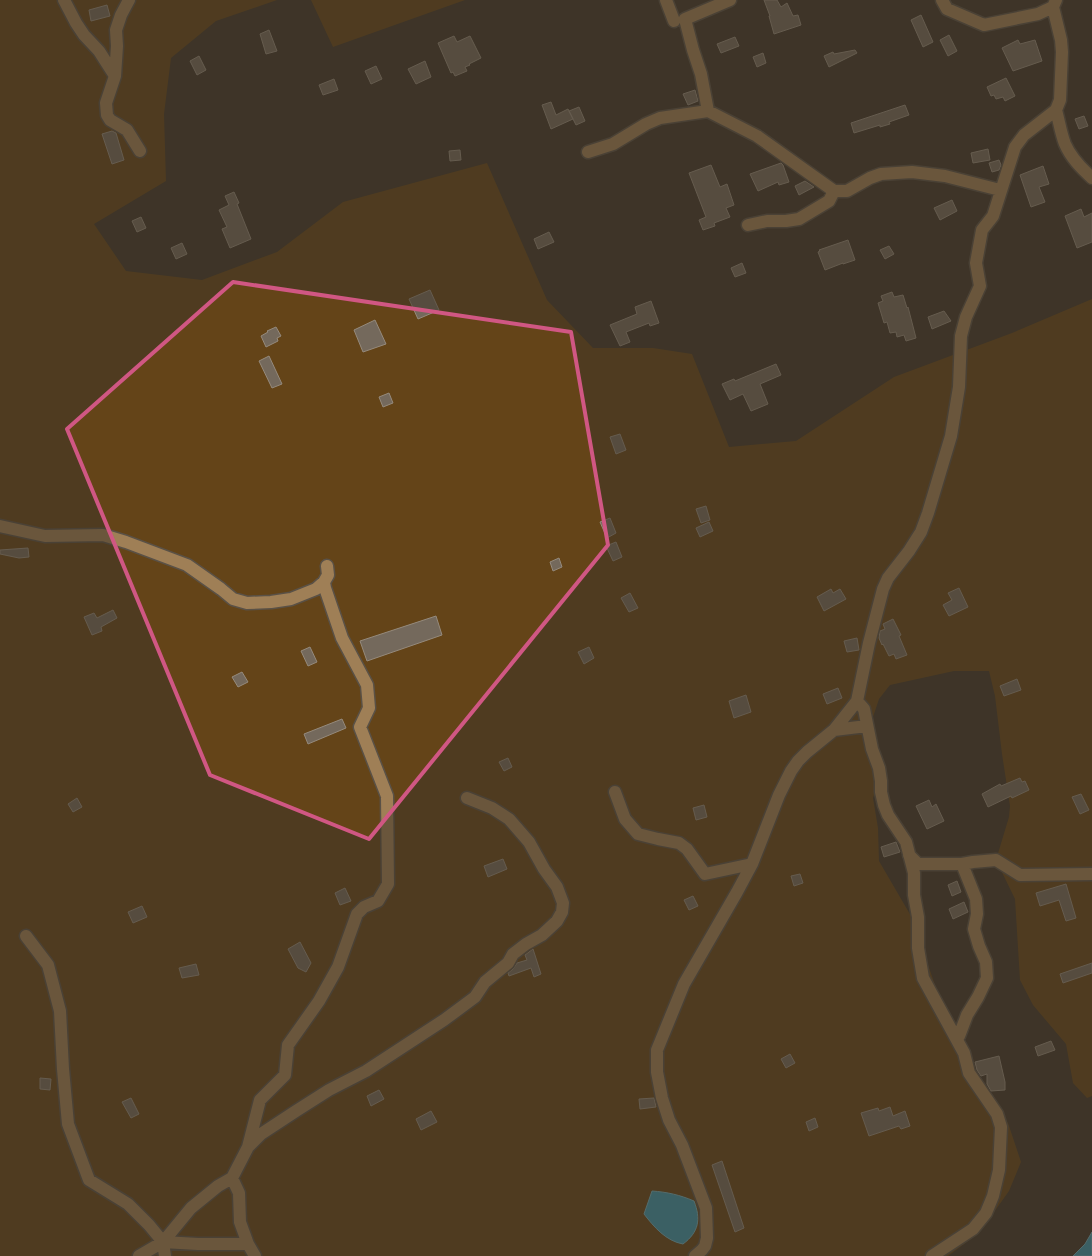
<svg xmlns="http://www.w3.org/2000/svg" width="1092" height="1256" viewBox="0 0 1092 1256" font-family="'Roboto Condensed',sans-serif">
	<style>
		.green { fill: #644418 }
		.water { fill: #3894ad; stroke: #6faebd }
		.building { fill: #74695c; stroke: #958a7c }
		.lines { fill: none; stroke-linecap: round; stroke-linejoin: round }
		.minor-casing { stroke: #5a5146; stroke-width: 15 }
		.minor { stroke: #9f7f56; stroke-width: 12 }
		.marked { fill: none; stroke: #d05783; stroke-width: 4; stroke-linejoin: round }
	</style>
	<rect width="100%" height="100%" fill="#3e3428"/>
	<path class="green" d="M 0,0 L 277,0 L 216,21 L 171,58 L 164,114 L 166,181 L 94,224 L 126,271 L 202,280 L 277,252 L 343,202 L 487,163 L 547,300 L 593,348 L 653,348 L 692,354 L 729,447 L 796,441 L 894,377 L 1012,333 L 1092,299 L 1092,1096 L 1087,1098 L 1073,1083 L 1066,1044 L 1033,1005 L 1020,980 L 1015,899 L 996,860 L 1009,817 L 1010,806 L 1002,754 L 995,696 L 989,671 L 954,671 L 890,685 L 879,699 L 870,726 L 876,788 L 873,798 L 878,828 L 879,861 L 911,916 L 942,1005 L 959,1036 L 988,1099 L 1008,1123 L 1021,1162 L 1009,1191 L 979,1233 L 948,1256 L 0,1256 Z
		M 311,0 L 465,0 L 333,47 Z"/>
	<path class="water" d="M 652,1191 C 667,1192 680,1195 694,1201 C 701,1219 699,1232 683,1244 C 666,1241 654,1227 644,1214 Z
		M 1092,1232 L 1092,1256 L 1073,1256 L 1085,1244 Z"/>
	<path class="building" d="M 764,0 L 777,0 L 781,7 L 787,3 L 793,16 L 798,15 L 801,25 L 774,34 L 769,16 L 770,16 Z
		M 107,5 L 110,16 L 91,21 L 89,10 Z
		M 921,15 L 933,42 L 923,47 L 911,20 Z
		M 269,30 L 277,51 L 266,54 L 260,34 Z
		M 949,35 L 957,51 L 948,56 L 940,40 Z
		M 454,36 L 457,42 L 470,36 L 481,58 L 469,64 L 470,65 L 465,67 L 467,71 L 455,76 L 453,72 L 451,73 L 438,43 Z
		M 735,37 L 739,46 L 721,53 L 717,44 Z
		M 1018,40 L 1020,44 L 1035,40 L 1042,61 L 1013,71 L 1002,48 Z
		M 855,50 L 857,53 L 829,67 L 824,56 L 833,52 L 834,54 Z
		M 763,53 L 766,63 L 757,67 L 753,57 Z
		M 199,56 L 206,70 L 197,75 L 190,61 Z
		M 425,61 L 431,77 L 416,84 L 408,69 Z
		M 376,66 L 382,79 L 371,84 L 365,71 Z
		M 1006,78 L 1015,96 L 1005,101 L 1003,97 L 996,99 L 994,95 L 991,96 L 987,87 Z
		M 334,79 L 338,90 L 323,95 L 319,85 Z
		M 695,90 L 698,101 L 688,105 L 683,94 Z
		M 551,102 L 556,115 L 568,109 L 573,119 L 551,129 L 542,105 Z
		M 905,105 L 909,115 L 889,122 L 890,124 L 880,127 L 880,125 L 854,133 L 851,123 Z
		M 579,107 L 585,121 L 576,125 L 569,111 Z
		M 1084,116 L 1088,126 L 1079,129 L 1075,119 Z
		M 112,131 L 116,133 L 124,160 L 112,164 L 102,134 Z
		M 988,149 L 990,160 L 973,163 L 971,153 Z
		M 460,150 L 461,160 L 450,161 L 449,151 Z
		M 999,160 L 1001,165 L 999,170 L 992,172 L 989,163 Z
		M 781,163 L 783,165 L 789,182 L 779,185 L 778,182 L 758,191 L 750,174 Z
		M 711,165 L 720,187 L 727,184 L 734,205 L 726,208 L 730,217 L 714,223 L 715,226 L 703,230 L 699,220 L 706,217 L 689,173 Z
		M 1043,166 L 1049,184 L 1039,187 L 1045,202 L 1031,207 L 1020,175 Z
		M 805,181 L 814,187 L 799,195 L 795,186 Z
		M 234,192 L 239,203 L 237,204 L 251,239 L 230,248 L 222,229 L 227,227 L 219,210 L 229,205 L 225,196 Z
		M 952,200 L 957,211 L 940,220 L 934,208 Z
		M 1081,209 L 1084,217 L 1092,213 L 1092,242 L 1077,248 L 1065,216 Z
		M 141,217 L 146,228 L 137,232 L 132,221 Z
		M 549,232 L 554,242 L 538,249 L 534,239 Z
		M 848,240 L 855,260 L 843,264 L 843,263 L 825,270 L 818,252 L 820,251 L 819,250 Z
		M 182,243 L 187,254 L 176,259 L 171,248 Z
		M 889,246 L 894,254 L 885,259 L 880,250 Z
		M 742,263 L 746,273 L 735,277 L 731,268 Z
		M 430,290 L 439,310 L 418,319 L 409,299 Z
		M 892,292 L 894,297 L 903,295 L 907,308 L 908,307 L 916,338 L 906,341 L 904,335 L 897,337 L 896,332 L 890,333 L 887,322 L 884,323 L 878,303 L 883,301 L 881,296 Z
		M 651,301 L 659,323 L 650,326 L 649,323 L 626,332 L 630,342 L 620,346 L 610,325 L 637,314 L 635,307 Z
		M 944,311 L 951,321 L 932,329 L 928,317 Z
		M 375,320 L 386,344 L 363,352 L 354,330 Z
		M 276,327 L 281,336 L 277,338 L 278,341 L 266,347 L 261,336 L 268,332 L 267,331 Z
		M 269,356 L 282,384 L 272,388 L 259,361 Z
		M 776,364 L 781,375 L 760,384 L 768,404 L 751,411 L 743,394 L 730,400 L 722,384 L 734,379 L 735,381 Z
		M 389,393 L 393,403 L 383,407 L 379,397 Z
		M 620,434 L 626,450 L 616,454 L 610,437 Z
		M 706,506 L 710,520 L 701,523 L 696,509 Z
		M 610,518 L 616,533 L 607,538 L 600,522 Z
		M 709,522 L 713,531 L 700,537 L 696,528 Z
		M 616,542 L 622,557 L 613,561 L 606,546 Z
		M 28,548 L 29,557 L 19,558 L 0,554 L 0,550 Z
		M 559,558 L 562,567 L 553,571 L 550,562 Z
		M 959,588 L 968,607 L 949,616 L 943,605 L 952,600 L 948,593 Z
		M 831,589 L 833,593 L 840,589 L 846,599 L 824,611 L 817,597 Z
		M 630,593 L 638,608 L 629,612 L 621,598 Z
		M 113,610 L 117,618 L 101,627 L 102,631 L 92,635 L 84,617 L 94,613 L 97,618 Z
		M 436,616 L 442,635 L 367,661 L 360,641 Z
		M 893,619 L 901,635 L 899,636 L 907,655 L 896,659 L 894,654 L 889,656 L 883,644 L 882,645 L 879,638 L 880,631 L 885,629 L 883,624 Z
		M 857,638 L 859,650 L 847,652 L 844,641 Z
		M 310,647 L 317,662 L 308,666 L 301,651 Z
		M 589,647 L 594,658 L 584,664 L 578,652 Z
		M 242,672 L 248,682 L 238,687 L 232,677 Z
		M 1017,679 L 1021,690 L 1004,696 L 1000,686 Z
		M 838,688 L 842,698 L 827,704 L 823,694 Z
		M 746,695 L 751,712 L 734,718 L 729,701 Z
		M 342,719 L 346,728 L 308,744 L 304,734 Z
		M 508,758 L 512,767 L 504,771 L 499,762 Z
		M 1020,778 L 1022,782 L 1025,781 L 1029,790 L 1012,798 L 1011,796 L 988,807 L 982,794 L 1000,784 L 1001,786 Z
		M 1081,794 L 1089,810 L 1080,814 L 1072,797 Z
		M 77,798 L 82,807 L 73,812 L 68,804 Z
		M 929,800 L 932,807 L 936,804 L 944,821 L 927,829 L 916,806 Z
		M 704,805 L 707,817 L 696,820 L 693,808 Z
		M 896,842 L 900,852 L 884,857 L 881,847 Z
		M 503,859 L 507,869 L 488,877 L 484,866 Z
		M 800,874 L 803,883 L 794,886 L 791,876 Z
		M 957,881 L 961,892 L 952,896 L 948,885 Z
		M 1066,884 L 1076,918 L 1066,921 L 1059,900 L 1040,906 L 1036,893 Z
		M 345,888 L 351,901 L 340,905 L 335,893 Z
		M 693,896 L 698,906 L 689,910 L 684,900 Z
		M 964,902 L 968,912 L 953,919 L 949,909 Z
		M 142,906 L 147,917 L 133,923 L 128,912 Z
		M 300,942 L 311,963 L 306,972 L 298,968 L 288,949 Z
		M 533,949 L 541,974 L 534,977 L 531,968 L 509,976 L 508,973 L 513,969 L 517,963 L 527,960 L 525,955 Z
		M 1092,963 L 1092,973 L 1063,983 L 1060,974 Z
		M 196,964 L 199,975 L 182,978 L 179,968 Z
		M 1051,1041 L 1055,1050 L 1038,1056 L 1035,1047 Z
		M 790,1054 L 795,1063 L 786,1068 L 781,1059 Z
		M 999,1056 L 1005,1082 L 1005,1090 L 991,1091 L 987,1084 L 987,1074 L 981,1076 L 977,1070 L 975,1062 Z
		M 40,1078 L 51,1079 L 50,1090 L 40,1089 Z
		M 379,1090 L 384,1099 L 371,1106 L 367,1096 Z
		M 131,1098 L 139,1114 L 131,1118 L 122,1102 Z
		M 654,1098 L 656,1107 L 640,1109 L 639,1099 Z
		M 890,1107 L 893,1116 L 905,1111 L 910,1126 L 901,1129 L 899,1126 L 869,1136 L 861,1113 L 878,1108 L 879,1111 Z
		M 431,1111 L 437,1122 L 421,1130 L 416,1119 Z
		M 815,1118 L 818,1127 L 809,1131 L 806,1122 Z
		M 722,1161 L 744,1228 L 735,1232 L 712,1165 Z"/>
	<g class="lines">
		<g class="minor-casing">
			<path id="minor" d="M 64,0 L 76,23 L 84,35 L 99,51 L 115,76
				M 129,0 L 121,15 L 116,30 L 117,46 L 115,76 L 106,103 L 107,115 L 110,120 L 127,130 L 140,151
				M 666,0 L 674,21
				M 942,0 L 947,9 L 984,25 L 1038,14 L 1053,7
				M 1056,110 C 1059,121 1061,134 1065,144 C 1071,158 1081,168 1092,178
				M 708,111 L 701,74 L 693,50 L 685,19 L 730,0
				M 588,152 L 613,144 L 646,124 L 660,118 L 708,111 L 757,136 L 834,191 L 847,191 L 870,178 L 881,174 L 912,172 L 945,176 L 1000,190
				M 748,225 L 767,221 L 786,221 L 799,219 L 829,201 L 834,191
				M 0,526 L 45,536 L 103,535 L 126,542 L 187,565 L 221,589 L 233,599 L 247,603 L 271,602 L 291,599 L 316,589 L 324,582
				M 857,701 L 864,709 L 872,749 L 879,768 L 881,781 L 881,792 L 884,805 L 888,815 L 906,842 L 914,873 L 914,895 L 918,917 L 918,948 L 923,978 L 964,1053 L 969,1073 L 997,1114 L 1001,1127 L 999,1170 L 993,1196 L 986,1213 L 973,1229 L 932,1256
				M 834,730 L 867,726
				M 615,792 L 625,819 L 638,834 L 658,839 L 679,843 L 687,849 L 705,874 L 752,864
				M 909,855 L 918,864 L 962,864 L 973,862 L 996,860 L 1020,875 L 1092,874
				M 26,936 L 48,965 L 60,1011 L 63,1069 L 68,1124 L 89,1180 L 128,1204 L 149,1225 L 163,1242 L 165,1256
				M 959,1036 L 967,1015 L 978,997 L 987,978 L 986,962 L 979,946 L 974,929 L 977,914 L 976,899 L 962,864
				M 248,1147 L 261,1134 L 296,1111 L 329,1090 L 366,1071 L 444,1020 L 475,997 L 485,982 L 508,963 L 513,954 L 526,944 L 542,935 L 557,921 L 562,912 L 563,903 L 557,887 L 544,869 L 529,842 L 509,819 L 492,808 L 467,798
				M 232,1178 L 239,1193 L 240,1222 L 248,1244 L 255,1256
				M 163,1242 L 198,1244 L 248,1244
				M 139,1256 L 163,1242 L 191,1208 L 218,1186 L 232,1178 L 248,1147 L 260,1100 L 285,1075 L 288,1045 L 319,1001 L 338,967 L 357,914 L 364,907 L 378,901 L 388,884 L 387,796 L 360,727 L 369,708 L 367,685 L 342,638 L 325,588 L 324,582 L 328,575 L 327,566
				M 695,1256 L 702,1250 L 705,1246 L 707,1238 L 706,1208 L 682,1145 L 669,1120 L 662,1098 L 657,1072 L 657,1050 L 684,984 L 737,892 L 752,864 L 779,795 L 791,771 L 798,761 L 807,752 L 834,730 L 857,701 L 869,643 L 883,589 L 888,578 L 909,551 L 921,532 L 928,513 L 951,436 L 959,387 L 961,336 L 966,317 L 980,286 L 976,263 L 982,230 L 993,216 L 1015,147 L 1024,135 L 1056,110 L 1060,100 L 1062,52 L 1061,40 L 1053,7 L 1056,0"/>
		</g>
		<use href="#minor" class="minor"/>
	</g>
	<path d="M0 0H1092V1256H0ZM 233,282 L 571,332 L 608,545 L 369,839 L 210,775 L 67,429 Z" fill="#3e3428" fill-opacity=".55" fill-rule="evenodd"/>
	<path class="marked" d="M 233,282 L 571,332 L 608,545 L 369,839 L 210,775 L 67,429 Z"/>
</svg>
